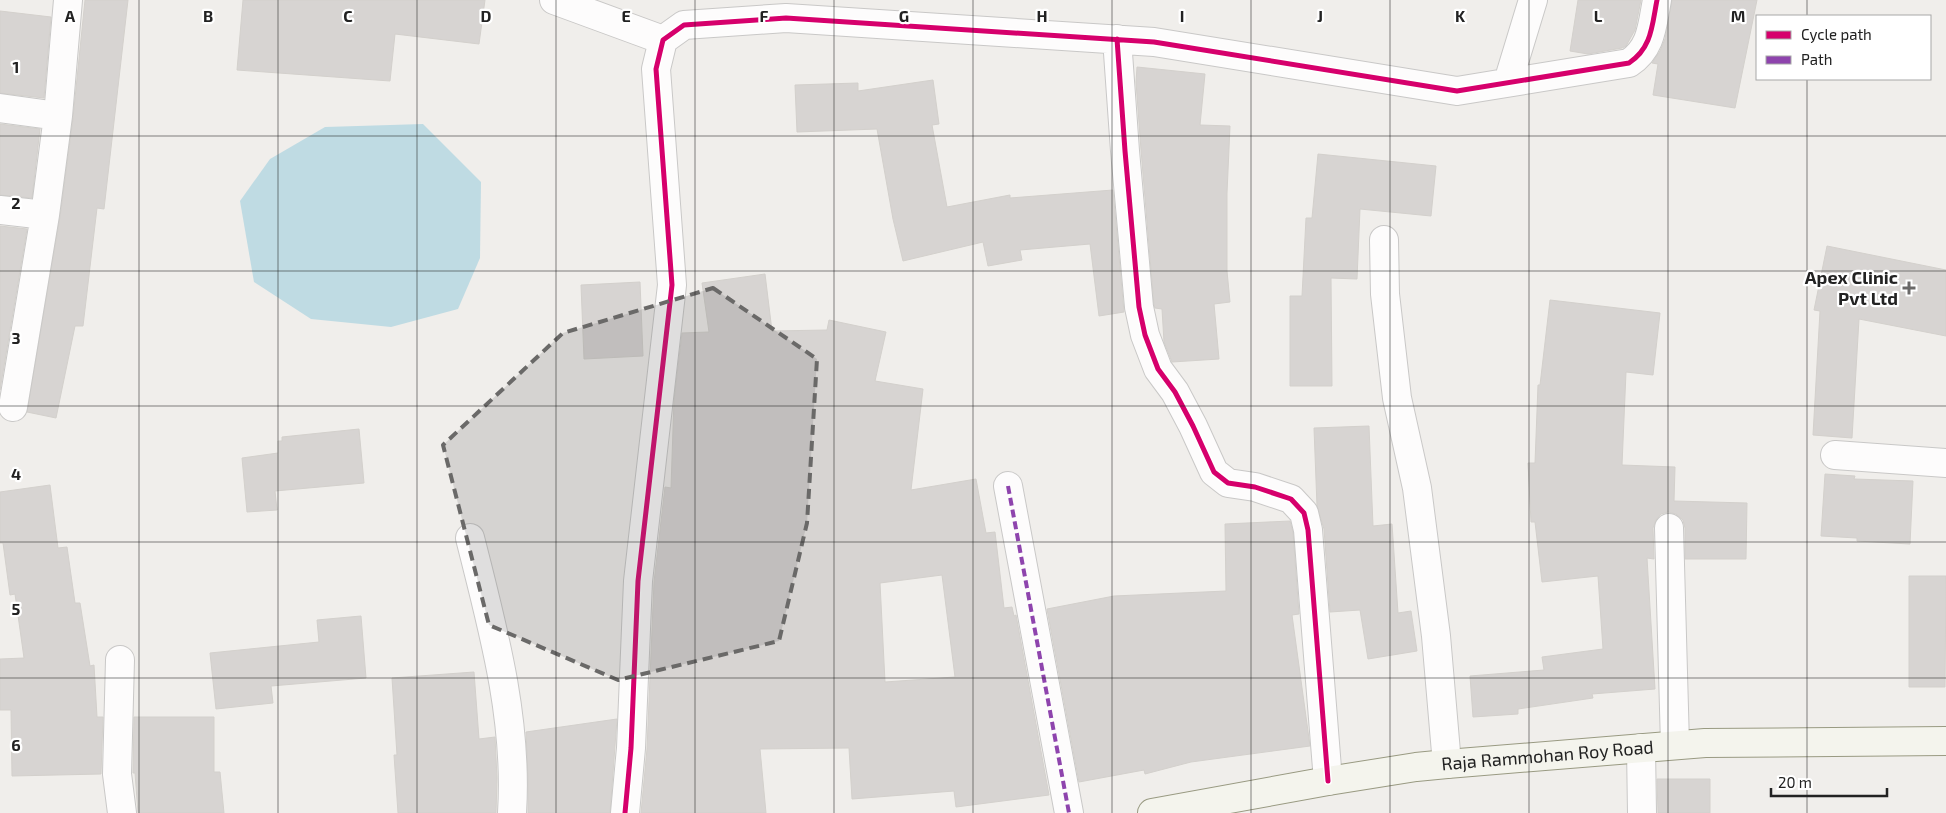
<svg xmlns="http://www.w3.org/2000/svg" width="1946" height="813" viewBox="0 0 1946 813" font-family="'Exo 2',sans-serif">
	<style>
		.water { fill: #bfdbe3 }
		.building { fill: #d7d4d2; stroke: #d3d0cc; fill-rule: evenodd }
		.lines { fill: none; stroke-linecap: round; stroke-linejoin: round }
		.street-casing { stroke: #c9c8c7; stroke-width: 30 }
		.secondary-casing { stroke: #999a82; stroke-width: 30 }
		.street { stroke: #fdfcfc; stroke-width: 28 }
		.secondary { stroke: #f4f4ed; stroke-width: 28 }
		.quiet { stroke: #8e44ad; stroke-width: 4; stroke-dasharray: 8 4; stroke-linecap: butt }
		.cycleway-casing { stroke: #fff; stroke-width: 8 }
		.cycleway { stroke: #d6006c; stroke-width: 5 }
		.marked { fill: #6a6968; fill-opacity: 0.2; stroke: #6a6968; stroke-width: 4; stroke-dasharray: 10 6; stroke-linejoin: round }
		.grid { fill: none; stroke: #222; stroke-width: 1; stroke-opacity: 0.55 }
		.poi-dot { fill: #6a6968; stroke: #fff; stroke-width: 2 }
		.labels { text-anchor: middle; stroke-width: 4.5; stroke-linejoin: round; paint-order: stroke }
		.poi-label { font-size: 18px; font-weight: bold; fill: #222; stroke: #fff; text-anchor: end }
		.street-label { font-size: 18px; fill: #222; stroke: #fff }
		.grid-label { font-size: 16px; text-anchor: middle; font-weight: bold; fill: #222; stroke: #fff; stroke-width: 4.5; stroke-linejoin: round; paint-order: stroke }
	</style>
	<rect width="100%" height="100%" fill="#f0eeeb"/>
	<path class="water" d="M 423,124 L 481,182 L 480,258 L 458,309 L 391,327 L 311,319 L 254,282 L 240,201 L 270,159 L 325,127 Z"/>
	<path class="building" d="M 85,0 L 128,0 L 104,209 L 97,208 L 83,326 L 75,326 L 56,418 L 27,412 L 60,217 L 73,118 Z
		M 243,0 L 485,0 L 479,44 L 395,34 L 390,81 L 237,70 Z
		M 1578,0 L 1641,0 L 1635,30 L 1626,46 L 1622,48 L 1588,54 L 1570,51 Z
		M 1672,0 L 1757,0 L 1735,108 L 1653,95 L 1658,64 L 1652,63 L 1660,51 L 1665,39 Z
		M 0,11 L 51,17 L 44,98 L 0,93 Z
		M 1137,67 L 1205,74 L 1200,125 L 1230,126 L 1227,193 L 1227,271 L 1230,302 L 1214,304 L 1219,359 L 1172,362 L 1164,342 L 1162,309 L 1155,308 L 1154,305 L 1141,150 L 1136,82 Z
		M 933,80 L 939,124 L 932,125 L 947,207 L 1010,195 L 1010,198 L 1113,190 L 1124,312 L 1099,316 L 1090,244 L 1020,250 L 1022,260 L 988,266 L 983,242 L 903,261 L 893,219 L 877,129 L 797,132 L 795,85 L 858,83 L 858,91 Z
		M 0,124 L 40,129 L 32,198 L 0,195 Z
		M 1318,154 L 1436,166 L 1431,216 L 1360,209 L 1357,279 L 1331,278 L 1332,386 L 1290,386 L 1290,296 L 1302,296 L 1306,218 L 1312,218 Z
		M 0,226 L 27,229 L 0,390 Z
		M 1827,246 L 1946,270 L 1946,336 L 1859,319 L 1852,438 L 1813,435 L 1820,311 L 1814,310 Z
		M 765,274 L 772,331 L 827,330 L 829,320 L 886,332 L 875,381 L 923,389 L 911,490 L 976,479 L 986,533 L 995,532 L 1004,608 L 1012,607 L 1014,616 L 1016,615 L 1049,795 L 956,807 L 954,791 L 852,799 L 849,748 L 760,749 L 766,813 L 641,813 L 647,749 L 654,582 L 665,487 L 671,488 L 674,400 L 682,333 L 709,332 L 702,283 ZM 942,575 L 955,677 L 885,682 L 880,583 Z
		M 640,282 L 643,356 L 584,359 L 581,285 Z
		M 1550,300 L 1660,313 L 1653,375 L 1626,372 L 1622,465 L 1675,467 L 1674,501 L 1747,503 L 1746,559 L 1685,559 L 1685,528 L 1683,520 L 1676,514 L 1668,512 L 1661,514 L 1656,520 L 1653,528 L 1654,559 L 1647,558 L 1655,689 L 1592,694 L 1593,698 L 1518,709 L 1518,714 L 1473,717 L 1470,676 L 1544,670 L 1542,657 L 1603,649 L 1598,576 L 1542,582 L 1535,522 L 1531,522 L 1528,463 L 1535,463 L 1538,385 L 1540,385 Z
		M 1369,426 L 1373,526 L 1392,524 L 1398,613 L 1411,611 L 1417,651 L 1368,659 L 1360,610 L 1330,612 L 1324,529 L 1317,506 L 1314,428 Z
		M 359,429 L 364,483 L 275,491 L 277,510 L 247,512 L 242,458 L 278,453 L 278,441 L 282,441 L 282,437 Z
		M 1825,474 L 1855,476 L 1854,479 L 1913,481 L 1910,544 L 1857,541 L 1857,538 L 1821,536 Z
		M 50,485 L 58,548 L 67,547 L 75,603 L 80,603 L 90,666 L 94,665 L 97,717 L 103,717 L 101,774 L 12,776 L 11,710 L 0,710 L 0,659 L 24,658 L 15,594 L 10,595 L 3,543 L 0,543 L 0,492 Z
		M 1290,521 L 1293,532 L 1299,614 L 1292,615 L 1310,746 L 1191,762 L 1145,774 L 1144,770 L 1079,782 L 1047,609 L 1114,596 L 1226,591 L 1225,524 Z
		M 1909,576 L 1946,576 L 1945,687 L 1909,687 Z
		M 361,616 L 366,678 L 271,686 L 273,703 L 216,709 L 210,653 L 319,642 L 317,620 Z
		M 474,672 L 479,739 L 495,737 L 497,778 L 496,813 L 398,813 L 394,755 L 397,755 L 392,678 Z
		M 134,717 L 214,717 L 214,772 L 220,772 L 224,813 L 138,813 L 135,773 L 133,773 Z
		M 617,719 L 610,813 L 528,813 L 528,777 L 526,732 Z
		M 1657,779 L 1710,779 L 1710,813 L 1658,813 Z"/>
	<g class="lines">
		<g class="street-casing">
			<path id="street" d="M 554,0 L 663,40
				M 1117,39 L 1125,151 L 1139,307 L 1145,335 L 1158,369 L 1175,392 L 1193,426 L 1214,472 L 1228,483 L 1255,487 L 1291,499 L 1304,513 L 1308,530 L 1328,781
				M 1508,82 L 1533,0
				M 0,108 L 58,116 L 45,215 L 13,407
				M 58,116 L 68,0
				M 0,210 L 45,215
				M 1384,240 L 1385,294 L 1397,398 L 1417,488 L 1436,636 L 1447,764
				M 1835,455 L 1946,463
				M 1008,486 L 1069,813
				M 1669,528 L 1675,745
				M 470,538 C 493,629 518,719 512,813
				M 120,660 L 117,774 L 122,813
				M 1641,748 L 1642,813
				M 625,813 L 631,748 L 638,581 L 672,285 L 656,69 L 663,40 L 684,25 L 786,18 L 1154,42 L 1457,91 L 1629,63 C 1652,48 1652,25 1657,0"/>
		</g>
		<g class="secondary-casing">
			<g id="secondary">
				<path id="s1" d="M 1152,813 L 1328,781 L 1416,767 L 1447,764 L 1705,743 L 1946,741"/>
			</g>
		</g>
		<use href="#street" class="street"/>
		<use href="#secondary" class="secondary"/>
		<path class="quiet" d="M 1008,486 L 1069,813"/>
		<g class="cycleway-casing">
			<path id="cycleway" d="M 1117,39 L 1125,151 L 1139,307 L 1145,335 L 1158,369 L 1175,392 L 1193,426 L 1214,472 L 1228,483 L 1255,487 L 1291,499 L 1304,513 L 1308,530 L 1328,781
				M 625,813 L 631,748 L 638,581 L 672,285 L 656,69 L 663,40 L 684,25 L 786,18 L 1154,42 L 1457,91 L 1629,63 C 1652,48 1652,25 1657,0"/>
		</g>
		<use href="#cycleway" class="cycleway"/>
	</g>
	<path class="marked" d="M 713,288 L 817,359 L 807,523 L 779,641 L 618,680 L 489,625 L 443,445 L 563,333 Z"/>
	<path class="grid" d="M 139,0 L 139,813M 278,0 L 278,813M 417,0 L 417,813M 556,0 L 556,813M 695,0 L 695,813M 834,0 L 834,813M 973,0 L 973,813M 1112,0 L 1112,813M 1251,0 L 1251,813M 1390,0 L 1390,813M 1529,0 L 1529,813M 1668,0 L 1668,813M 1807,0 L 1807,16M 1807,79 L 1807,813M 0,136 L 1946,136M 0,271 L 1946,271M 0,406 L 1946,406M 0,542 L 1946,542M 0,678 L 1946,678"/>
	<path class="poi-dot" d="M1906.5 280.5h5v5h5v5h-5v5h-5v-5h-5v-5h5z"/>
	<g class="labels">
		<g class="poi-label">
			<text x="1898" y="284">Apex Clinic<tspan x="1898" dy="21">Pvt Ltd</tspan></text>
		</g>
		<g class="street-label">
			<text dy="6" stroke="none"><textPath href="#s1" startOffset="400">Raja Rammohan Roy Road</textPath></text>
		</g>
	</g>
	<g class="grid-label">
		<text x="70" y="22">A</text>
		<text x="208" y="22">B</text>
		<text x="348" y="22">C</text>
		<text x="486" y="22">D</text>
		<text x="626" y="22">E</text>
		<text x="764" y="22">F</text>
		<text x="904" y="22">G</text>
		<text x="1042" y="22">H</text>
		<text x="1182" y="22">I</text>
		<text x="1320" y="22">J</text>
		<text x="1460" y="22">K</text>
		<text x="1598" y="22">L</text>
		<text x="1738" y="22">M</text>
		<text x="16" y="73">1</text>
		<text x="16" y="209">2</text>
		<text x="16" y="344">3</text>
		<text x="16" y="480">4</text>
		<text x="16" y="615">5</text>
		<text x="16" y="751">6</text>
	</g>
	<rect x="1756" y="15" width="175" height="65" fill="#ffffff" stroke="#a7a7a7"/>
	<rect x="1766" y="31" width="25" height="8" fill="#d6006c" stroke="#a7a7a7"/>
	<text x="1801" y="40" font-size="15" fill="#222222">Cycle path</text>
	<rect x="1766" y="56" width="25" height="8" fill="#8e44ad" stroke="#a7a7a7"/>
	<text x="1801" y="65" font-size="15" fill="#222222">Path</text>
	<path d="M1771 788v8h116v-8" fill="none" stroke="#222222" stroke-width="2.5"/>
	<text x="1778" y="788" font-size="15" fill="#222222" stroke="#ffffff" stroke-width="4" paint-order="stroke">20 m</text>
</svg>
